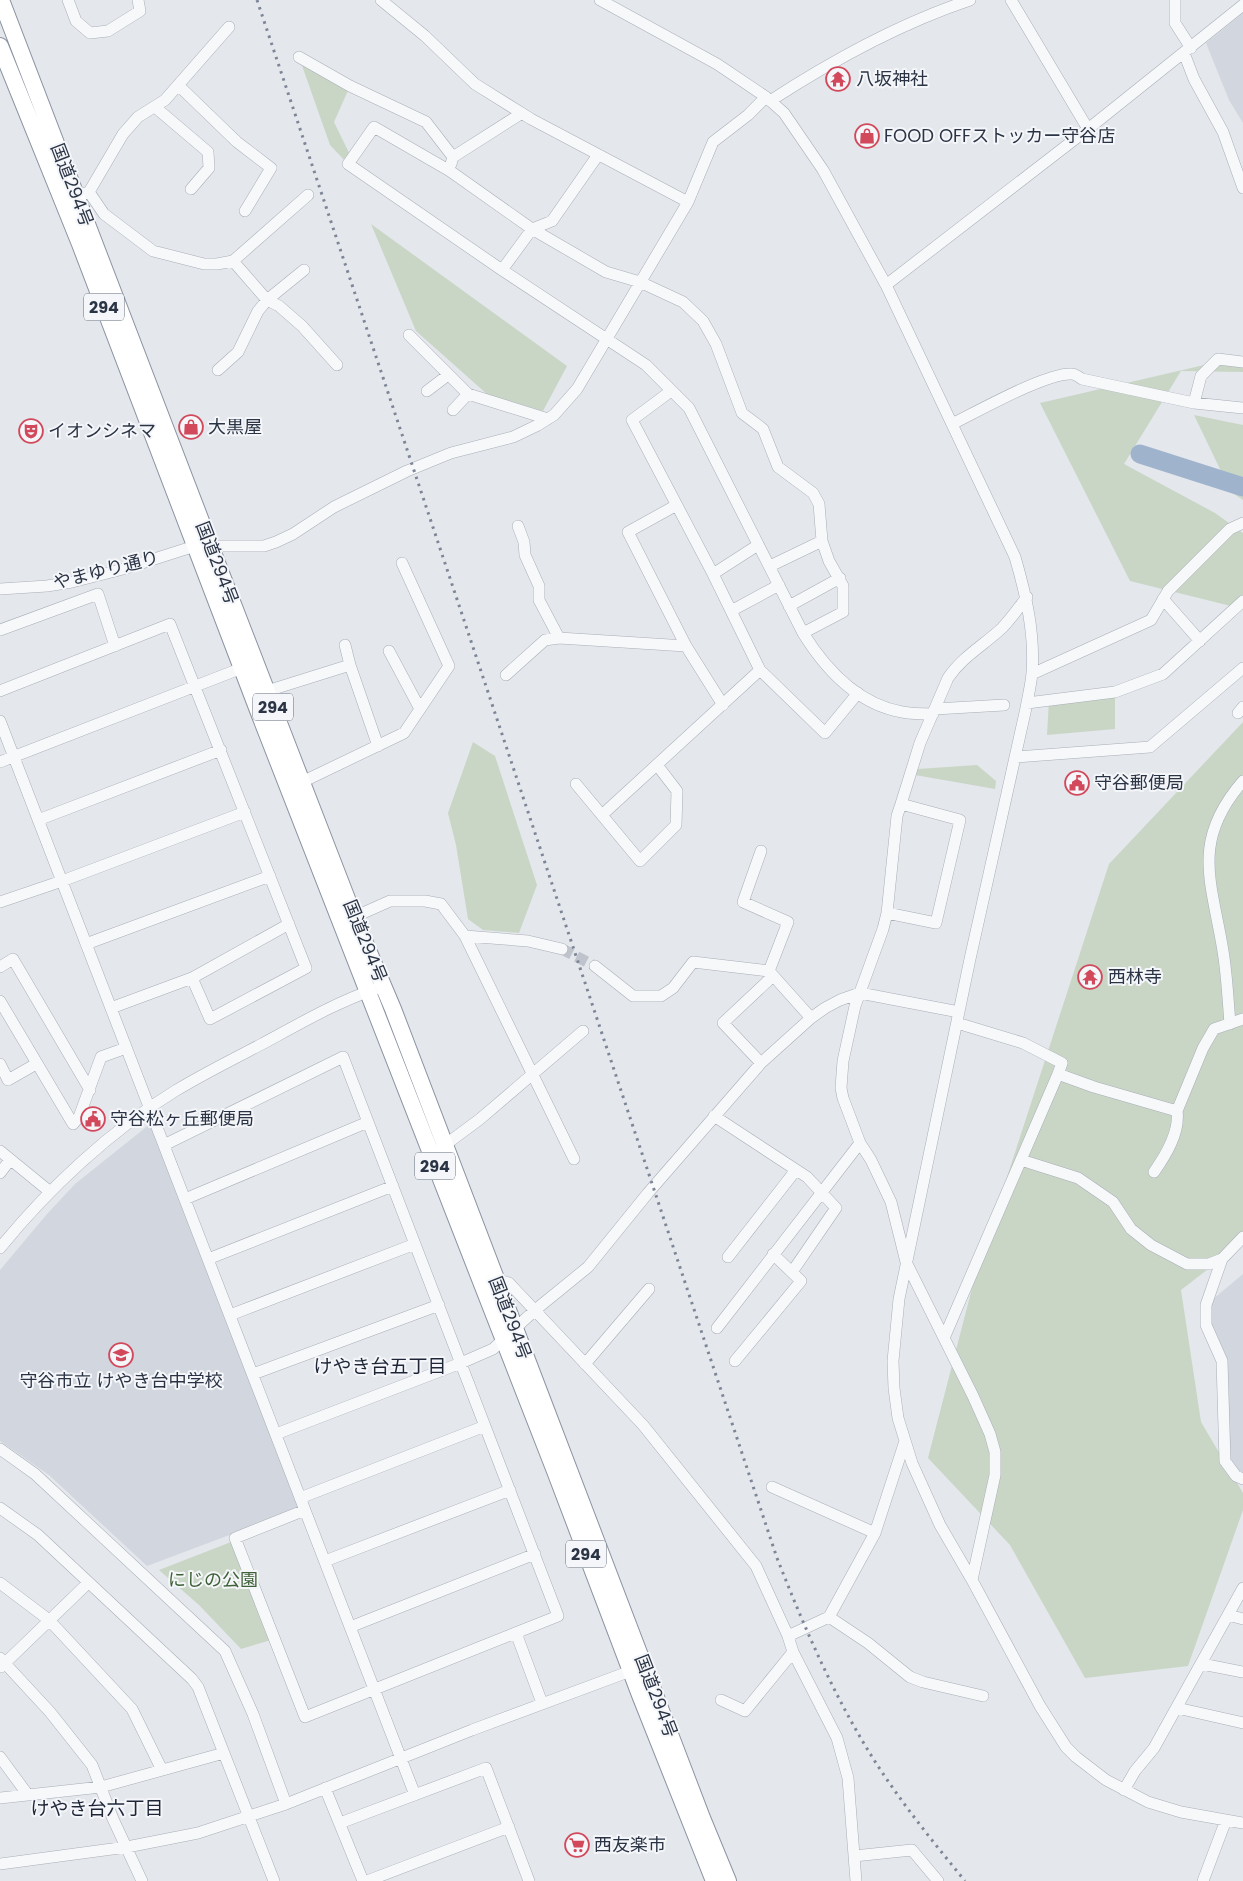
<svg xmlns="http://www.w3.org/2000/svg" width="1243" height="1881" viewBox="0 0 1243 1881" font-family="Poppins,'Noto Sans JP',sans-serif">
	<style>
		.built { fill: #d2d6de }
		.green { fill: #c9d6c5 }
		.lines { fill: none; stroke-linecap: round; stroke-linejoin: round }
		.river { stroke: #9fb4cc; stroke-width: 19 }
		.minor-tunnel { stroke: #bfc3cb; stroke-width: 11; stroke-dasharray: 11 5.5; stroke-linecap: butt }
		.minor-casing { stroke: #a9aeb7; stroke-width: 12 }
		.highway-casing { stroke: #8b94a3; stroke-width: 18 }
		.minor { stroke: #f7f8fa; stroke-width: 11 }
		.highway { stroke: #fff; stroke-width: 16 }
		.rail { stroke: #7d8696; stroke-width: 3; stroke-dasharray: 2.5 5; stroke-linecap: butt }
		.labels { text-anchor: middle; stroke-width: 4; stroke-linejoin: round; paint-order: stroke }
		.shield { fill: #f4f6f9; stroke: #676e7b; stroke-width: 1 }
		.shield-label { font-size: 16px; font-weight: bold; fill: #2b3445 }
		.poi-label { font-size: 18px; fill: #2b3445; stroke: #f4f6f9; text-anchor: start }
		.street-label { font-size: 18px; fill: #2b3445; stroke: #f4f6f9 }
		.park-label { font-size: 18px; fill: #3f6138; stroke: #f4f6f9 }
		.neighbourhood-label { font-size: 19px; fill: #1d2536; stroke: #f4f6f9 }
	</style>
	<rect width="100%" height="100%" fill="#e4e7ec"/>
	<path class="built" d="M 1243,13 L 1243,123 L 1229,100 L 1206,43 Z
		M 150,1124 L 301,1505 L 248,1528 L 147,1566 L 49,1475 L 0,1441 L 0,1270 L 47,1214 L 75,1184 Z
		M 1243,1274 L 1243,1474 L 1236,1476 L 1225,1461 L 1222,1361 L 1206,1305 Z"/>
	<path class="green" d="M 299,57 L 350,86 L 334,122 L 352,159 L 348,164 L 330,145 Z
		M 371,224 L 567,366 L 543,411 L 488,395 L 416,331 Z
		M 1243,356 L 1243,372 L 1181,371 L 1124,464 L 1215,513 L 1243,533 L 1243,609 L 1130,581 L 1040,403 Z
		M 1194,415 L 1243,425 L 1243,500 L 1231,492 Z
		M 1115,692 L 1115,729 L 1047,735 L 1049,700 Z
		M 1243,722 L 1243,1242 L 1181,1290 L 1201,1422 L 1243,1493 L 1243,1510 L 1188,1666 L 1085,1678 L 1010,1545 L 928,1458 L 977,1269 L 1109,864 Z
		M 473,742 L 495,756 L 537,885 L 519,933 L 483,930 L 468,919 L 456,845 L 448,813 Z
		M 977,765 L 996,781 L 995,789 L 915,775 L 918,769 Z
		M 231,1542 L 271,1640 L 241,1649 L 199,1605 L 159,1570 Z"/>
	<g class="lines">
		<path class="river" d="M 1140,454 L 1243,487"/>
		<path class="minor-tunnel" d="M 562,949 L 595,966"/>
		<g class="minor-casing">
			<path id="minor" d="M 68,0 L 76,21 L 90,33 L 108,31 L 140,11 L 138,0
				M 381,0 L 425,36 L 475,84 L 531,119 L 688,202
				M 600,0 L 717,64 L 766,97 L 784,113 L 823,170 L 886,285 L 1015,557 C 1026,595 1035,633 1032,673 C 1031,685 1028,696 1026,708 L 970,959 L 899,1299 L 893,1361 L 894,1388 L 898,1418 L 912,1463 L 940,1525 L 972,1580 L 1040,1706 L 1066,1747 L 1076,1757 L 1106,1780 L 1148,1802 L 1181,1812 L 1243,1823
				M 1011,0 L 1088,129
				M 1175,0 L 1175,23 L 1191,48
				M 1184,53 L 1194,79 L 1223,132 L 1243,188
				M 299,57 L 350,86 L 426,122 L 453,157
				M 178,85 L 237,142 L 271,168 L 245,211
				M 770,101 C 833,60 898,24 970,0
				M 155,107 L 208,152 L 209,168 L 191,189
				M 451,164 L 453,157 L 522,113
				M 89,192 L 104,214 L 153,251 L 204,264 L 217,264 L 233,261 L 308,195
				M 83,194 L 89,192 L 123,134 L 138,117 L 165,100 L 229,27
				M 233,261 L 267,300 L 279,306 L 302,326 L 337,365
				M 502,270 L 532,229 L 552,221 L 598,155
				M 886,285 L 1088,129 L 1243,5
				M 409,335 L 468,394 L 548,419
				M 218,370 L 238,352 L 258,311 L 267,300 L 304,270
				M 427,391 L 448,375
				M 671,391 L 632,420 L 713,574
				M 1194,403 L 1201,376 L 1218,359 L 1243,362
				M 453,410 L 468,394
				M 952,424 C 977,412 1047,372 1072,374 C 1075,374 1079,377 1082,379 L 1194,403 L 1243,408
				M 675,506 L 628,532 L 686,646 L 723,705
				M 518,526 L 524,542 L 525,555 L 539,586 L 539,600 L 559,638
				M 758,545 L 713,574 L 760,670 L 825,733 L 858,693
				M 770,566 L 822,541 L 819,504 L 813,493 L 778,467 L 763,429 L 742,413 L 716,344 L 703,321 L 683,302 L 640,282 L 606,272 L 532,229 L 450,171 L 374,127 L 348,164 L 502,270 L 646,365 L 689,408 L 803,633 C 826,670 857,704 902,712 C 912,714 923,714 933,714
				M 0,589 L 47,586 L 72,582 L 123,569 L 195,546 L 264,546 L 276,542 L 293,534 L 334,507 L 407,471 L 451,453 L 513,437 L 538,425 L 554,415 L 577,389 L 688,202 L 713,142 L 748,115 L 766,97
				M 1163,599 L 1200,641
				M 789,606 L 840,578
				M 731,611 L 779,585
				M 0,630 L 98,594 L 115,646
				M 803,633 L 843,612 L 843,586 L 829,561 L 822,541
				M 345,645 L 350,665
				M 389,651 L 420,709
				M 1032,674 L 1151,620 L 1168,591 L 1230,529 L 1243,523
				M 506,675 L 545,640 L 559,638 L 686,646
				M 0,691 L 170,624 L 306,968 L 210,1019 L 192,978
				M 267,691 L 350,665 L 378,746
				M 1027,703 L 1115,692 L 1163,674 L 1243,601
				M 935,709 L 1004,705
				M 1238,713 L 1243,707
				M 0,721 L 415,1795
				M 1015,757 L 1150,747 L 1243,668
				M 0,762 L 242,668
				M 302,782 L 404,733 L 449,666 L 402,563
				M 576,784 L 640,861 L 676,825 L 677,791 L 657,765
				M 602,815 L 760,670
				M 38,820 L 221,750
				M 761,851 L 743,902 L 788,922 L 769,971 L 811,1018
				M 0,902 L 62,881 L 245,812
				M 887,913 L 936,923 L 960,820 L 901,804
				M 354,917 L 390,901 L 425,901 L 441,904 L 465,936 L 574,1159
				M 465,936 L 528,941 L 562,949
				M 86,944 L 270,876
				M 595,966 L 633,996 L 661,996 L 673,988 L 693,962 L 769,971
				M 0,967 L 13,959 L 90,1090
				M 0,1001 L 73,1124 L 79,1117 L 101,1057 L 126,1048
				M 111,1008 L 192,978 L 289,924
				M 957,1023 L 1023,1043 L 1062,1063 L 1058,1074 L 1094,1087 L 1177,1111 L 1203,1048 L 1214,1029 L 1243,1019
				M 1230,1024 C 1228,1000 1227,975 1223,951 C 1212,882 1190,842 1243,781
				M 761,1063 L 723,1023 L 773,976
				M 0,1064 L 8,1080 L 36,1064
				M 714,1116 L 807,1177 L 836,1208 L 792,1272
				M 164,1145 L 343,1057 L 558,1616 L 305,1717 L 235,1538 L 305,1510
				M 441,1148 L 480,1119 L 583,1031
				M 0,1151 L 49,1191
				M 1021,1160 L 1078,1178 L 1113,1202 L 1131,1229 L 1151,1245 L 1187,1264 L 1209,1264 L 1222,1259 L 1243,1237
				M 1154,1172 C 1166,1155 1180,1132 1177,1111
				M 0,1173 L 10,1160
				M 185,1199 L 368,1122
				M 0,1248 C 48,1189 110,1131 175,1091 C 203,1074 233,1059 262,1044 C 299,1024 335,1003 375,989
				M 728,1257 L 796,1170
				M 208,1259 L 393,1186
				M 1222,1259 L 1206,1305 L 1206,1325 L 1222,1361 L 1225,1461 L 1236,1476 L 1243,1479
				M 495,1279 L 509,1283 L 643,1425 L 756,1566 L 788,1636 L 793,1652 L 837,1738 L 848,1778 L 856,1881
				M 230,1315 L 415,1244
				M 717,1328 L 860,1143
				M 944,1338 L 1058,1074
				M 735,1361 L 801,1281 L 773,1254
				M 585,1364 L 649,1289
				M 253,1374 L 439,1305
				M 276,1434 L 461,1363 L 493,1349 L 534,1311 L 588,1267 L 648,1193 L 761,1063 L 811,1018 L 825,1008 L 840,1000 L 860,993 L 959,1012
				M 0,1449 L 35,1474 L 225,1651 L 253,1714 L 286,1804
				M 772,1487 L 875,1533
				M 300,1498 L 485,1426
				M 0,1508 L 38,1535 L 192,1679 L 198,1687 L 274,1881
				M 325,1561 L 510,1490
				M 972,1580 L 995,1475 L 995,1452 L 990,1434 L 973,1396 L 906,1262 L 891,1202 L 871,1160 L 860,1143 L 843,1098 L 841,1088 L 843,1061 L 855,1006 L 883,929 L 887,913 L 897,816 L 901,804 L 920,743 L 948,678 C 962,657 984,645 1002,628 C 1011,619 1019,607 1027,597
				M 0,1583 L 49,1620 L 132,1709 L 162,1770
				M 1228,1615 L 1243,1619
				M 829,1617 L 875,1533 L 905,1441
				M 350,1627 L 535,1554
				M 516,1633 L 542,1703
				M 788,1636 L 829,1617 L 868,1643 L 910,1677 L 923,1682 L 983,1696
				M 0,1658 L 50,1712 L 92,1765 L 113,1819 L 142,1881
				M 1202,1664 L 1243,1672
				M 1,1667 L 88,1583
				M 721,1700 L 745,1711 L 793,1652
				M 1177,1708 L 1243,1723
				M 0,1757 L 28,1795
				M 325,1788 L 363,1881
				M 1124,1790 L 1135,1771 L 1154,1748 L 1243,1588
				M 0,1798 L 101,1787 L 224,1753
				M 340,1823 L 486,1768 L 529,1881
				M 854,1856 L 912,1850 L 938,1881
				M 0,1864 L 127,1847 L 198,1833 L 286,1804 L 472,1730 L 636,1669
				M 367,1881 L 509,1827
				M 1203,1881 L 1226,1820"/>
		</g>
		<g class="highway-casing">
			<path id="highway" d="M 1,0 L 219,568 L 354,917 L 393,1009 L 702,1818 L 728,1881
				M 0,46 L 80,244 L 259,713 L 555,1471 L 640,1695 L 714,1881"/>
		</g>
		<use href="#minor" class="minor"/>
		<use href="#highway" class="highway"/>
		<path class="rail" d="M 257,0 L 777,1558 C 805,1629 835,1699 876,1763 C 903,1805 934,1843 965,1881"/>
	</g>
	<defs>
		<g id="temple-ring" transform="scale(1.25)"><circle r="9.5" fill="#f4f6f9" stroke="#d1495b" stroke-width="1.5"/><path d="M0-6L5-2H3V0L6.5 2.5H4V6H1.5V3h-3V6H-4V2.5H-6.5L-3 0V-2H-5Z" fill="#d1495b"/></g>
		<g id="shop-ring" transform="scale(1.25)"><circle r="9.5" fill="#f4f6f9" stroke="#d1495b" stroke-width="1.5"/><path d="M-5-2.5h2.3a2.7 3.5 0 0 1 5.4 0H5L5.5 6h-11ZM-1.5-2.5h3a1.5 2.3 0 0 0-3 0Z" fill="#d1495b"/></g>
		<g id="theatre-ring" transform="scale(1.25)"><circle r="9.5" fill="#f4f6f9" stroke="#d1495b" stroke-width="1.5"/><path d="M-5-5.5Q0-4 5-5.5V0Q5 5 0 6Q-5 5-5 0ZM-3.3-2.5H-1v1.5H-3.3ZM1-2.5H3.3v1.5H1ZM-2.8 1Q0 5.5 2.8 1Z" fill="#d1495b"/></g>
		<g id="civic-ring" transform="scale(1.25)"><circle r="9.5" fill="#f4f6f9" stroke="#d1495b" stroke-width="1.5"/><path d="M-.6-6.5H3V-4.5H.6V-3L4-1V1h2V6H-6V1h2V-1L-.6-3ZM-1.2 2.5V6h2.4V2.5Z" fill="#d1495b"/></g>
		<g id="school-ring" transform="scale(1.25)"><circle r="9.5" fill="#f4f6f9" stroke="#d1495b" stroke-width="1.5"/><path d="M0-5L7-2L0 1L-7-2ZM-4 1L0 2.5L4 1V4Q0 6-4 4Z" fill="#d1495b"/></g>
		<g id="supermarket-ring" transform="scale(1.25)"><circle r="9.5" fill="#f4f6f9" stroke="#d1495b" stroke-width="1.5"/><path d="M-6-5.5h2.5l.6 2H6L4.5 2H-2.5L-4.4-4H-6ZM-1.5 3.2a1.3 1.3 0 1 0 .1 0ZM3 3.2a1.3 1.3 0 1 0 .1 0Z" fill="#d1495b"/></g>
	</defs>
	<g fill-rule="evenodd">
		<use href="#temple-ring" x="838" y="79"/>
		<use href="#shop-ring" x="867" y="136"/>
		<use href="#shop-ring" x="191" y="427"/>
		<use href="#theatre-ring" x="31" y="431"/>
		<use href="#civic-ring" x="1077" y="783"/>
		<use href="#temple-ring" x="1090" y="977"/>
		<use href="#civic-ring" x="93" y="1119"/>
		<use href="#school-ring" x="121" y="1355"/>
		<use href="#supermarket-ring" x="577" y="1845"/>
	</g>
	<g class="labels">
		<g class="shield">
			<rect x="84" y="293.5" width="40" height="27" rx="4"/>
			<rect x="253" y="693.5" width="40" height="27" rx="4"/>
			<rect x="415" y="1152.5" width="40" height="27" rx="4"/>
			<rect x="566" y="1540.5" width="40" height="27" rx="4"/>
		</g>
		<g class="shield-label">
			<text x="104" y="313">294</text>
			<text x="273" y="713">294</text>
			<text x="435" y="1172">294</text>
			<text x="586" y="1560">294</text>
		</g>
		<g class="poi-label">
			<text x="856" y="85">八坂神社</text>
			<text x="884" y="142">FOOD OFFストッカー守谷店</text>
			<text x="208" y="433">大黒屋</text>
			<text x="48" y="437">イオンシネマ</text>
			<text x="1094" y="789">守谷郵便局</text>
			<text x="1108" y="983">西林寺</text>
			<text x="110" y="1125">守谷松ヶ丘郵便局</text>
			<text x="121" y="1387" text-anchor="middle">守谷市立 けやき台中学校</text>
			<text x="594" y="1851">西友楽市</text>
		</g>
		<g class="street-label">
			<text transform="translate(72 185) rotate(69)" y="6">国道294号</text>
			<text transform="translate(217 563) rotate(69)" y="6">国道294号</text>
			<text transform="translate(106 570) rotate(-14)" y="6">やまゆり通り</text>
			<text transform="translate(365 941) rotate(68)" y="6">国道294号</text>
			<text transform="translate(510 1318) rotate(69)" y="6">国道294号</text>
			<text transform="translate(656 1696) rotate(69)" y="6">国道294号</text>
		</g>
		<g class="park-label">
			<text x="213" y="1586">にじの公園</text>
		</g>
		<g class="neighbourhood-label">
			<text x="380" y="1373">けやき台五丁目</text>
			<text x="97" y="1815">けやき台六丁目</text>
		</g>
	</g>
</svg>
